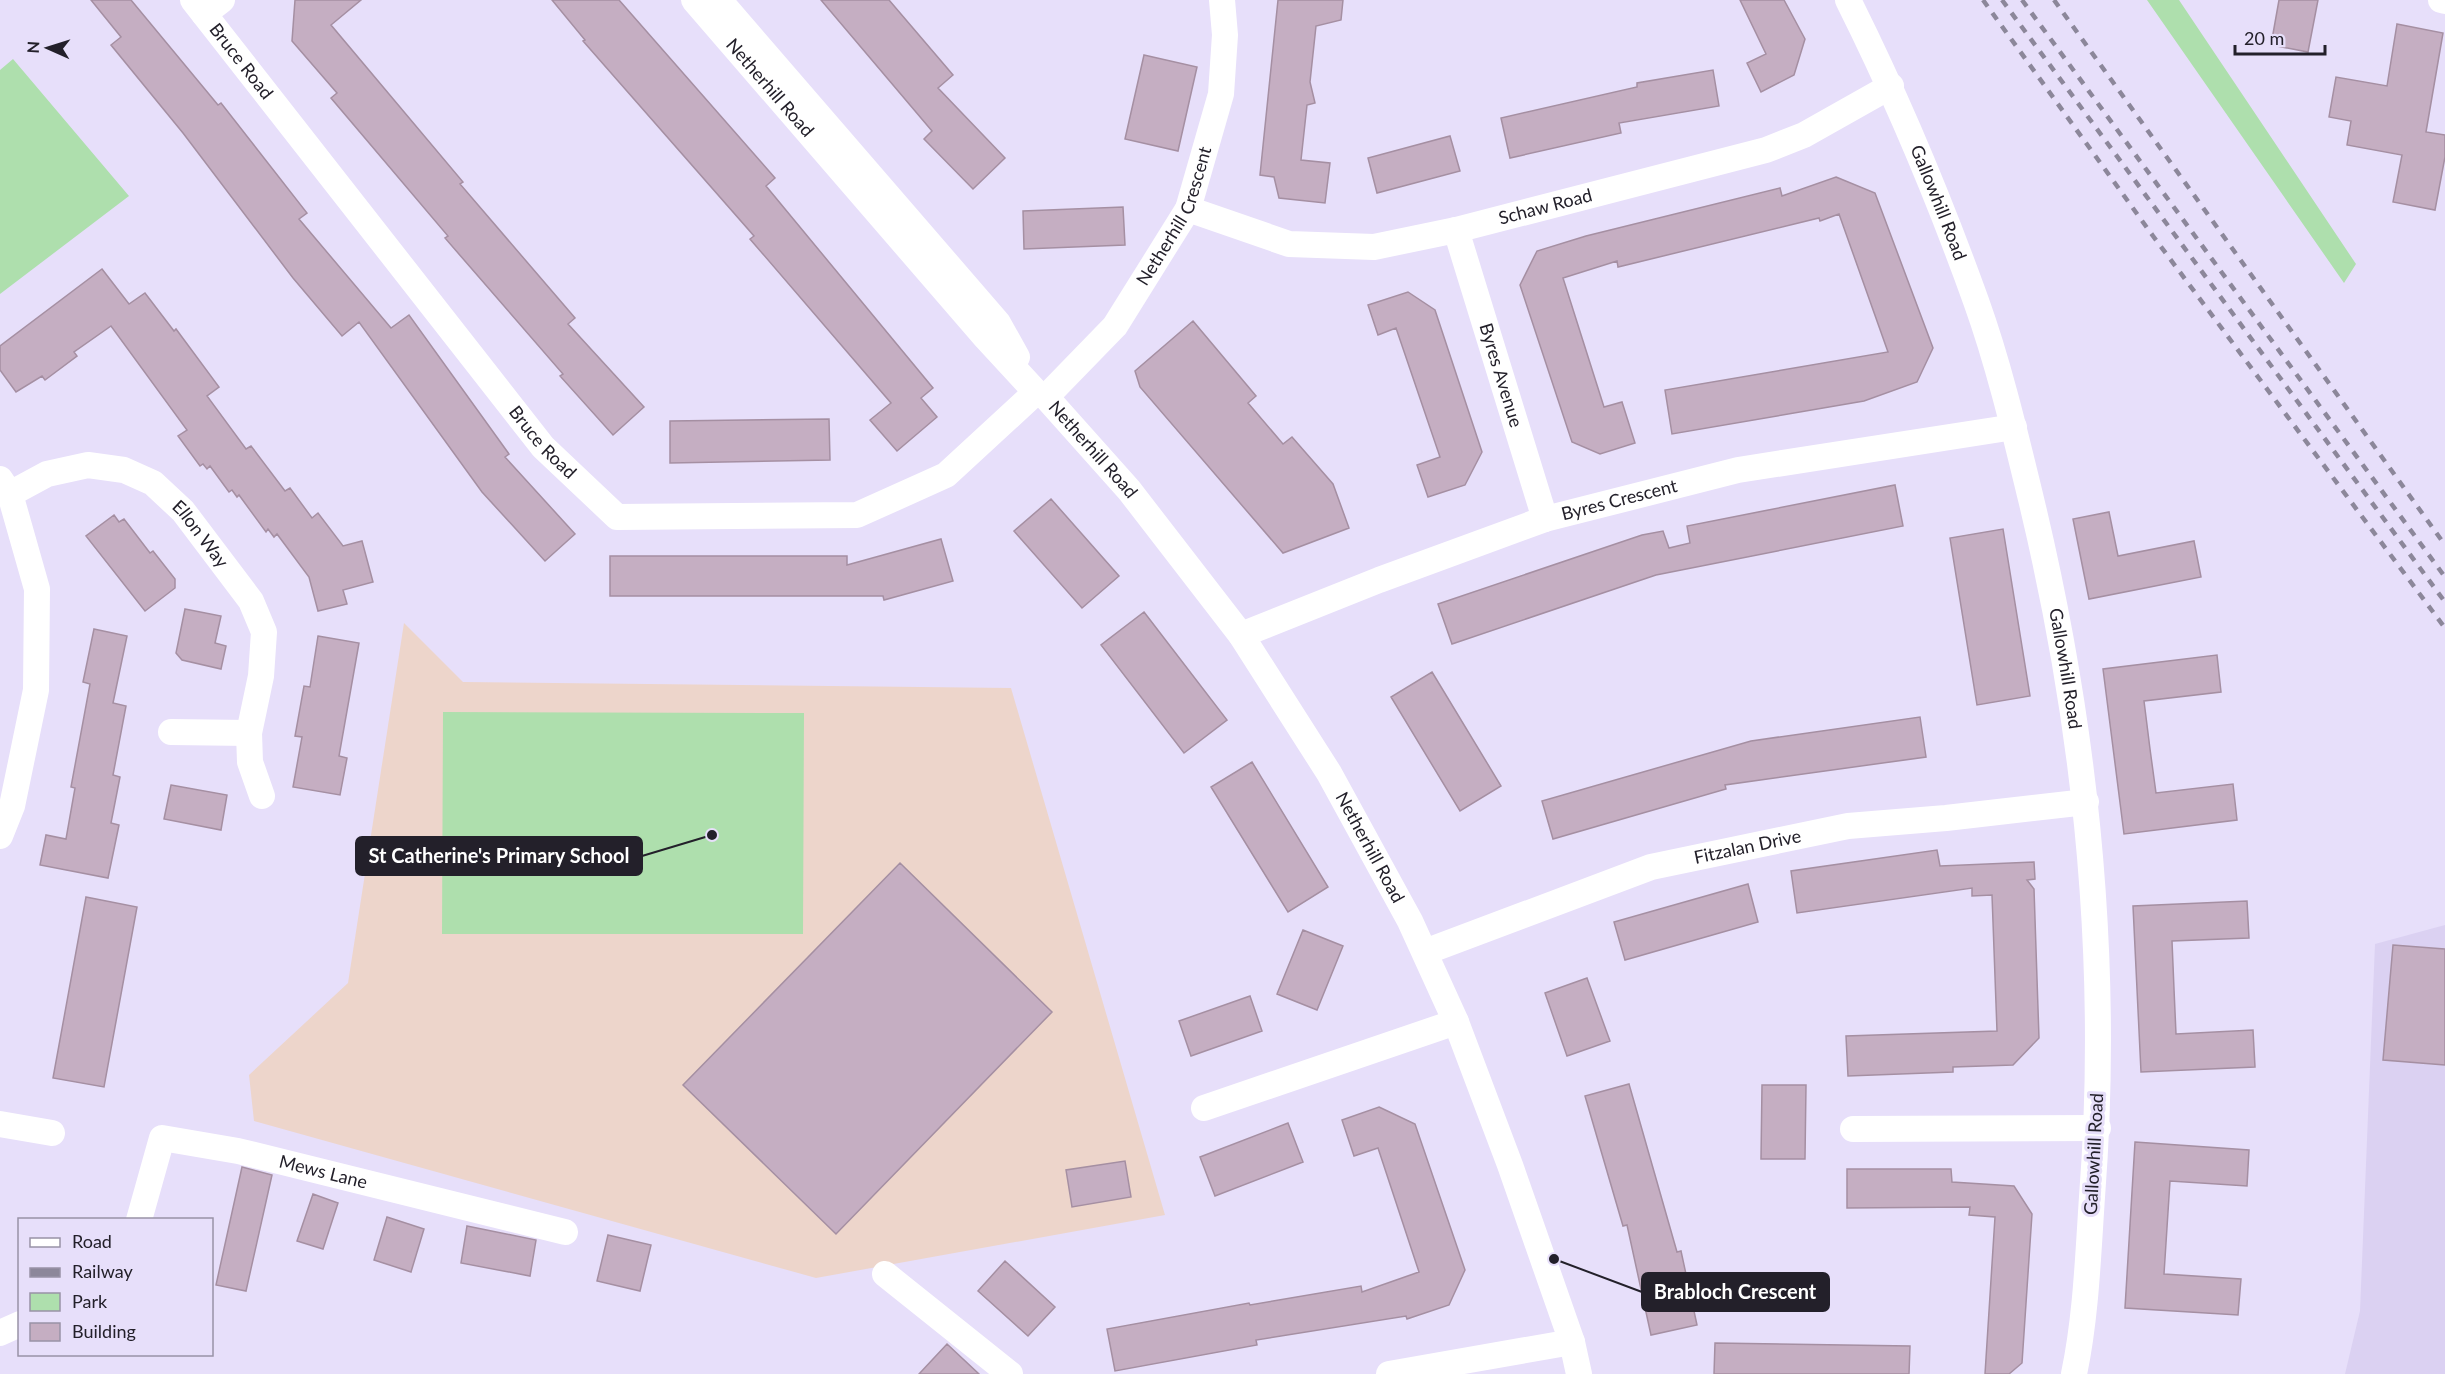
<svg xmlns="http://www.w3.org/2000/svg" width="2445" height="1374" viewBox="0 0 2445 1374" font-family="Lato,sans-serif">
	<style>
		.built { fill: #dbd1f2 }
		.education { fill: #edd5cb }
		.green { fill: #aedfad }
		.building { fill: #c5aec2; stroke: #a58fa2; stroke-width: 1.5 }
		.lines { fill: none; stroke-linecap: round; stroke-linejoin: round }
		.street { stroke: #fff; stroke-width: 26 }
		.rail { stroke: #8c879a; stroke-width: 4.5; stroke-dasharray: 8 8; stroke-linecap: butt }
		.labels { text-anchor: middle; stroke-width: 6; stroke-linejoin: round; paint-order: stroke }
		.street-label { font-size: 18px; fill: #23202a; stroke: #e7dffa }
		.leader { fill: none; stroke: #23202a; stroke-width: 2 }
		.callout-dot { fill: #23202a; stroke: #e7dffa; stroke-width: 2 }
		.callout { fill: #23202a; stroke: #23202a; stroke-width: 2 }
		.callout-label { font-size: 20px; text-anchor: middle; font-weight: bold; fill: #fff }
	</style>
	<rect width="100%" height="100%" fill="#e7dffa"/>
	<path class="built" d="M 2445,925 L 2445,1374 L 2345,1374 L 2360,1311 L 2375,944 Z"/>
	<path class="education" d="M 404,623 L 463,682 L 1011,688 L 1165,1215 L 816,1278 L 254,1121 L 249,1075 L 348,983 Z"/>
	<path class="green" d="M 2147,0 L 2179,0 L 2356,264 L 2344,283 Z
		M 13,59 L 129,196 L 0,294 L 0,70 Z
		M 443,712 L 804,713 L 803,934 L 442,934 Z"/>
	<path class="building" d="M 91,0 L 131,0 L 218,105 L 221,103 L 307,213 L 299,219 L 391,328 L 409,315 L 509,454 L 505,457 L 575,534 L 545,561 L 482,492 L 359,322 L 342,336 L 293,278 L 183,133 L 111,45 L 121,37 Z
		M 295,0 L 361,0 L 331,25 L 463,182 L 460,184 L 575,318 L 568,324 L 644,407 L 613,435 L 560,376 L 563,374 L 445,238 L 448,236 L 331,98 L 337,93 L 292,41 Z
		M 552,0 L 619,0 L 775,178 L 766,186 L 933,388 L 921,398 L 937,417 L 897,451 L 870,420 L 891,403 L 750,239 L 754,236 L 583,41 L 585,40 Z
		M 821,0 L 889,0 L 953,75 L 938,88 L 1005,158 L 973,189 L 924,139 L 932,131 Z
		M 1278,0 L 1343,0 L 1341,20 L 1316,26 L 1310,82 L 1315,103 L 1307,105 L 1301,160 L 1330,163 L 1325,203 L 1279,198 L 1274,177 L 1260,175 Z
		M 1740,0 L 1784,0 L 1805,39 L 1794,75 L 1761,92 L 1747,63 L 1766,54 Z
		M 2279,0 L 2318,0 L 2308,52 L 2271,45 Z
		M 2397,24 L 2443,33 L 2426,132 L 2445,135 L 2445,157 L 2435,210 L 2393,202 L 2402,155 L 2347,145 L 2351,121 L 2329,117 L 2336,77 L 2387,86 Z
		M 1144,55 L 1197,67 L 1178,151 L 1125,139 Z
		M 1713,70 L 1719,106 L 1619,123 L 1621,133 L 1510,158 L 1501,118 L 1637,87 L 1637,83 Z
		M 1450,136 L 1460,171 L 1377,193 L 1368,158 Z
		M 1836,177 L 1875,193 L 1933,348 L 1917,382 L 1864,401 L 1672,434 L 1665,390 L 1888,352 L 1839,214 L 1820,221 L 1819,218 L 1618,267 L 1617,261 L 1563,278 L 1604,407 L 1622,402 L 1635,443 L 1600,454 L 1572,442 L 1520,285 L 1537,251 L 1586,236 L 1780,188 L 1782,196 Z
		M 1123,207 L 1125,245 L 1024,249 L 1023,211 Z
		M 102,269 L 129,304 L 145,293 L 174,331 L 176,329 L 219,387 L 207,396 L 246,449 L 251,446 L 285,491 L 290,488 L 312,518 L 318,513 L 343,546 L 362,541 L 373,582 L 343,590 L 347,604 L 318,611 L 309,577 L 277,534 L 274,537 L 268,529 L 266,532 L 239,495 L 237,497 L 232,490 L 229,492 L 210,466 L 207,469 L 203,464 L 200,466 L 178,436 L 187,430 L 111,326 L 74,352 L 77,356 L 45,380 L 42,376 L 16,392 L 0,370 L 0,346 Z
		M 1408,292 L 1435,310 L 1482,452 L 1465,485 L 1428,497 L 1417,465 L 1440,457 L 1396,328 L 1378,335 L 1368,305 Z
		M 1193,321 L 1256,396 L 1248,403 L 1283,444 L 1292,437 L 1333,484 L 1349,528 L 1283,553 L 1140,387 L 1135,371 Z
		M 829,419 L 830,460 L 670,463 L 670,421 Z
		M 1895,485 L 1903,526 L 1656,575 L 1452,644 L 1438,604 L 1642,535 L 1663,531 L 1669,548 L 1690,543 L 1687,526 Z
		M 1051,499 L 1119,576 L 1082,608 L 1014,531 Z
		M 2109,512 L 2118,556 L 2194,541 L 2201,577 L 2089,599 L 2073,519 Z
		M 114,515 L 119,522 L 124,519 L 150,553 L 153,551 L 175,579 L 175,588 L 145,611 L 86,536 Z
		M 2003,529 L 2030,696 L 1977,705 L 1950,538 Z
		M 941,539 L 953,581 L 884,600 L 883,596 L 610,596 L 610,556 L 847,556 L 847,565 Z
		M 185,609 L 221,616 L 215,643 L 226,646 L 221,669 L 182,660 L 176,653 Z
		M 1144,612 L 1227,720 L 1184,753 L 1101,645 Z
		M 94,629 L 127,636 L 113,703 L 126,706 L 113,775 L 120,777 L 111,823 L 119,825 L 108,878 L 40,865 L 46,835 L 66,839 L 75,788 L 71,787 L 90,684 L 83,682 Z
		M 318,636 L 359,643 L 339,756 L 347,758 L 340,795 L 293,787 L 302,737 L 295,736 L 304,686 L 310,687 Z
		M 2217,655 L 2221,692 L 2144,701 L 2150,749 L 2156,793 L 2233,784 L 2237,820 L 2124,834 L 2103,669 Z
		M 1432,672 L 1501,786 L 1460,811 L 1391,697 Z
		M 1920,717 L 1926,757 L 1725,785 L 1726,789 L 1553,839 L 1542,801 L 1751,741 Z
		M 1252,762 L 1328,887 L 1288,912 L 1211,787 Z
		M 171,785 L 227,795 L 221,830 L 164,819 Z
		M 1937,850 L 1940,866 L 2034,862 L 2035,879 L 2027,880 L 2034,889 L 2039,1038 L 2013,1065 L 1953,1067 L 1953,1072 L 1848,1076 L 1846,1036 L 1997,1031 L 1992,895 L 1972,896 L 1972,888 L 1797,913 L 1791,871 Z
		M 900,863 L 1052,1012 L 836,1234 L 683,1085 Z
		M 1748,884 L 1758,922 L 1625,960 L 1614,922 Z
		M 86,897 L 137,907 L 104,1087 L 53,1078 Z
		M 2247,901 L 2249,938 L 2172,941 L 2174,989 L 2176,1034 L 2253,1030 L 2255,1067 L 2141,1072 L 2133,906 Z
		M 1303,930 L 1343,946 L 1317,1010 L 1277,994 Z
		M 2393,945 L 2445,949 L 2445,1065 L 2383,1060 Z
		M 1587,978 L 1610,1041 L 1567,1056 L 1545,993 Z
		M 1250,996 L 1262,1031 L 1191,1056 L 1179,1021 Z
		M 1629,1084 L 1677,1252 L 1681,1251 L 1697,1325 L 1651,1335 L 1627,1225 L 1623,1226 L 1585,1096 Z
		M 1762,1085 L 1806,1085 L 1805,1159 L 1761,1159 Z
		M 1379,1107 L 1415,1124 L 1465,1270 L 1449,1305 L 1407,1319 L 1406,1316 L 1256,1340 L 1257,1345 L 1115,1371 L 1107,1329 L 1249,1303 L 1250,1305 L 1361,1286 L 1362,1292 L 1419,1272 L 1378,1148 L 1354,1156 L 1342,1120 Z
		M 1288,1123 L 1303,1162 L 1215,1196 L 1200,1157 Z
		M 2135,1142 L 2249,1150 L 2247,1186 L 2170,1181 L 2164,1274 L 2241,1279 L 2238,1315 L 2125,1308 Z
		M 1125,1161 L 1131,1197 L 1072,1207 L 1066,1170 Z
		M 242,1167 L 272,1175 L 246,1291 L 216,1285 Z
		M 1847,1169 L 1951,1169 L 1952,1182 L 2014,1186 L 2032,1214 L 2022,1363 L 2009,1374 L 1985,1374 L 1995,1217 L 1969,1215 L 1970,1207 L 1847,1208 Z
		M 313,1194 L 338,1203 L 323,1249 L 297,1241 Z
		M 387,1217 L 424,1229 L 411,1272 L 374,1260 Z
		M 467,1226 L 536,1240 L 530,1276 L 461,1263 Z
		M 608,1235 L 651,1245 L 640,1291 L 597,1281 Z
		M 1005,1261 L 1055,1307 L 1028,1336 L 978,1291 Z
		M 1715,1343 L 1910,1346 L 1909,1374 L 1714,1374 Z
		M 947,1344 L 979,1374 L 919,1374 Z"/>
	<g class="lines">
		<g class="street">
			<path id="s1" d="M 193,0 L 543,447 L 617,517 L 857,515 L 946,475 L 1036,392"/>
			<path id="s2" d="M 694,0 L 986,338 L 1036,392 L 1046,397 L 1129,490 L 1241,635 L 1329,773 L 1410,921 L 1456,1022 L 1510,1165 L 1572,1342 L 1579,1374"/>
			<path d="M 719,0 L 998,323 L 1017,357"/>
			<path id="s3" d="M 1848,0 C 1897,98 1939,198 1976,301 C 1999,365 2015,433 2031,499 C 2086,727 2110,963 2092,1197 C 2088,1256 2086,1317 2074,1374"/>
			<path d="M 2441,0 L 2445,1"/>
			<path d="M 204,14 L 222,0"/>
			<path id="s4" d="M 1188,209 L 1289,244 L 1374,247 L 1456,230 L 1766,150 L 1804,135 L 1891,86"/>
			<path id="s5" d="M 1456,230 L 1545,519"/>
			<path id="s6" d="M 1046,397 L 1115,326 L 1188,209 L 1221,94 L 1225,35 L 1222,0"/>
			<path id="s7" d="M 10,494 L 47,474 L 88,465 L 124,470 L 153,483 L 183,511 L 251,601 L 264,632 L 261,676 L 249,733 L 250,762 L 262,796"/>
			<path id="s8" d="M 1241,635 L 1379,580 L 1545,519 L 1738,470 L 2014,427"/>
			<path d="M 171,732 L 249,733"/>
			<path d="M 0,836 L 12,806 L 36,690 L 37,589 L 10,494 L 0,479"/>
			<path id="s9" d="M 1425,952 L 1651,867 L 1848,826 L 1946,818 L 2086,802"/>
			<path d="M 1204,1108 L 1456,1022"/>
			<path d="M 0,1124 L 52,1133"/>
			<path d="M 1853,1129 L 2098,1128"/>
			<path id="s10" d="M 139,1220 L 162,1138 L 238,1151 L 565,1232"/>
			<path d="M 885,1274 L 1010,1374"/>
			<path d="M 0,1333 L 20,1324"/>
			<path d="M 1389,1374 L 1572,1342"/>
		</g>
		<path class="rail" d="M 1983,0 L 2153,236 L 2445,628
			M 2002,0 L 2445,602
			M 2022,0 L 2445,577
			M 2054,0 L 2445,545"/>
	</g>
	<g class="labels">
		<g class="street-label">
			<text dy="6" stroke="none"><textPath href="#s1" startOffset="78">Bruce Road</textPath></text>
			<text dy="6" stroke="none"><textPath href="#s2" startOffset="116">Netherhill Road</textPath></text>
			<text dy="6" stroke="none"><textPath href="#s3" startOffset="222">Gallowhill Road</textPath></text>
			<text dy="6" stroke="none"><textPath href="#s4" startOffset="368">Schaw Road</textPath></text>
			<text dy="6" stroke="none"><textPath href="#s6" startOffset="225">Netherhill Crescent</textPath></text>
			<text dy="6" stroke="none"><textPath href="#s5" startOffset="152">Byres Avenue</textPath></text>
			<text dy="6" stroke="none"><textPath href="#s1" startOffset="564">Bruce Road</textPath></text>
			<text dy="6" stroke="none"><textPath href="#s2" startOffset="602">Netherhill Road</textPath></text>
			<text dy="6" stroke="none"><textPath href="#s8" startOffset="402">Byres Crescent</textPath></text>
			<text dy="6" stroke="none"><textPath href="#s7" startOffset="222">Ellon Way</textPath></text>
			<text dy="6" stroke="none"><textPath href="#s3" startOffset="706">Gallowhill Road</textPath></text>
			<text dy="6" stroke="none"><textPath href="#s9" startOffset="340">Fitzalan Drive</textPath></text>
			<text dy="6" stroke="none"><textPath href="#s2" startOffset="1088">Netherhill Road</textPath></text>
			<text transform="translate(2094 1154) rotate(-87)" y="6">Gallowhill Road</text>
			<text dy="6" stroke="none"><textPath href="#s10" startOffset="250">Mews Lane</textPath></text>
		</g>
	</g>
	<path class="leader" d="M712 835L642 856M1554 1259L1642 1292"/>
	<g class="callout-dot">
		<circle cx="712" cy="835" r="6"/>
		<circle cx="1554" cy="1259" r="6"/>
	</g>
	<g class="callout">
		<rect x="356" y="837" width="286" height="38" rx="6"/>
		<rect x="1642" y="1273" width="187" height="38" rx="6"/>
	</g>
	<g class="callout-label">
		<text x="499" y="863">St Catherine's Primary School</text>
		<text x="1735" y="1299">Brabloch Crescent</text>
	</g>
	<rect x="18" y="1218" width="195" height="138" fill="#e7dffa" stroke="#9993a7" stroke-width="1.5"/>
	<rect x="30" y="1238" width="30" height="9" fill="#ffffff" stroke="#9993a7" stroke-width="1.5"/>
	<text x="72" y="1248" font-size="18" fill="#23202a">Road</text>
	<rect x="30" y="1268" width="30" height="9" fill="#8c879a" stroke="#9993a7" stroke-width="1.5"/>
	<text x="72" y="1278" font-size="18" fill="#23202a">Railway</text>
	<rect x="30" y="1293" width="30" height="18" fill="#aedfad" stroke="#9993a7" stroke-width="1.5"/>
	<text x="72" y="1308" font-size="18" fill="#23202a">Park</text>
	<rect x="30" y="1323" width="30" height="18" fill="#c5aec2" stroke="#9993a7" stroke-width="1.5"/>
	<text x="72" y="1338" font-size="18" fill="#23202a">Building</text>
	<g transform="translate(48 48) rotate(273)" stroke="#e7dffa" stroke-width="4.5" paint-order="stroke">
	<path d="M0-4.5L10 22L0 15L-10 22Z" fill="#23202a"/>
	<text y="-9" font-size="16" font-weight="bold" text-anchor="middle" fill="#23202a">N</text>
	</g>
	<path d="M2235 45v9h90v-9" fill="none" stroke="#23202a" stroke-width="3"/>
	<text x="2244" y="45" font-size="18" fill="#23202a" stroke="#e7dffa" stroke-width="4.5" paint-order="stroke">20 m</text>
</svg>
